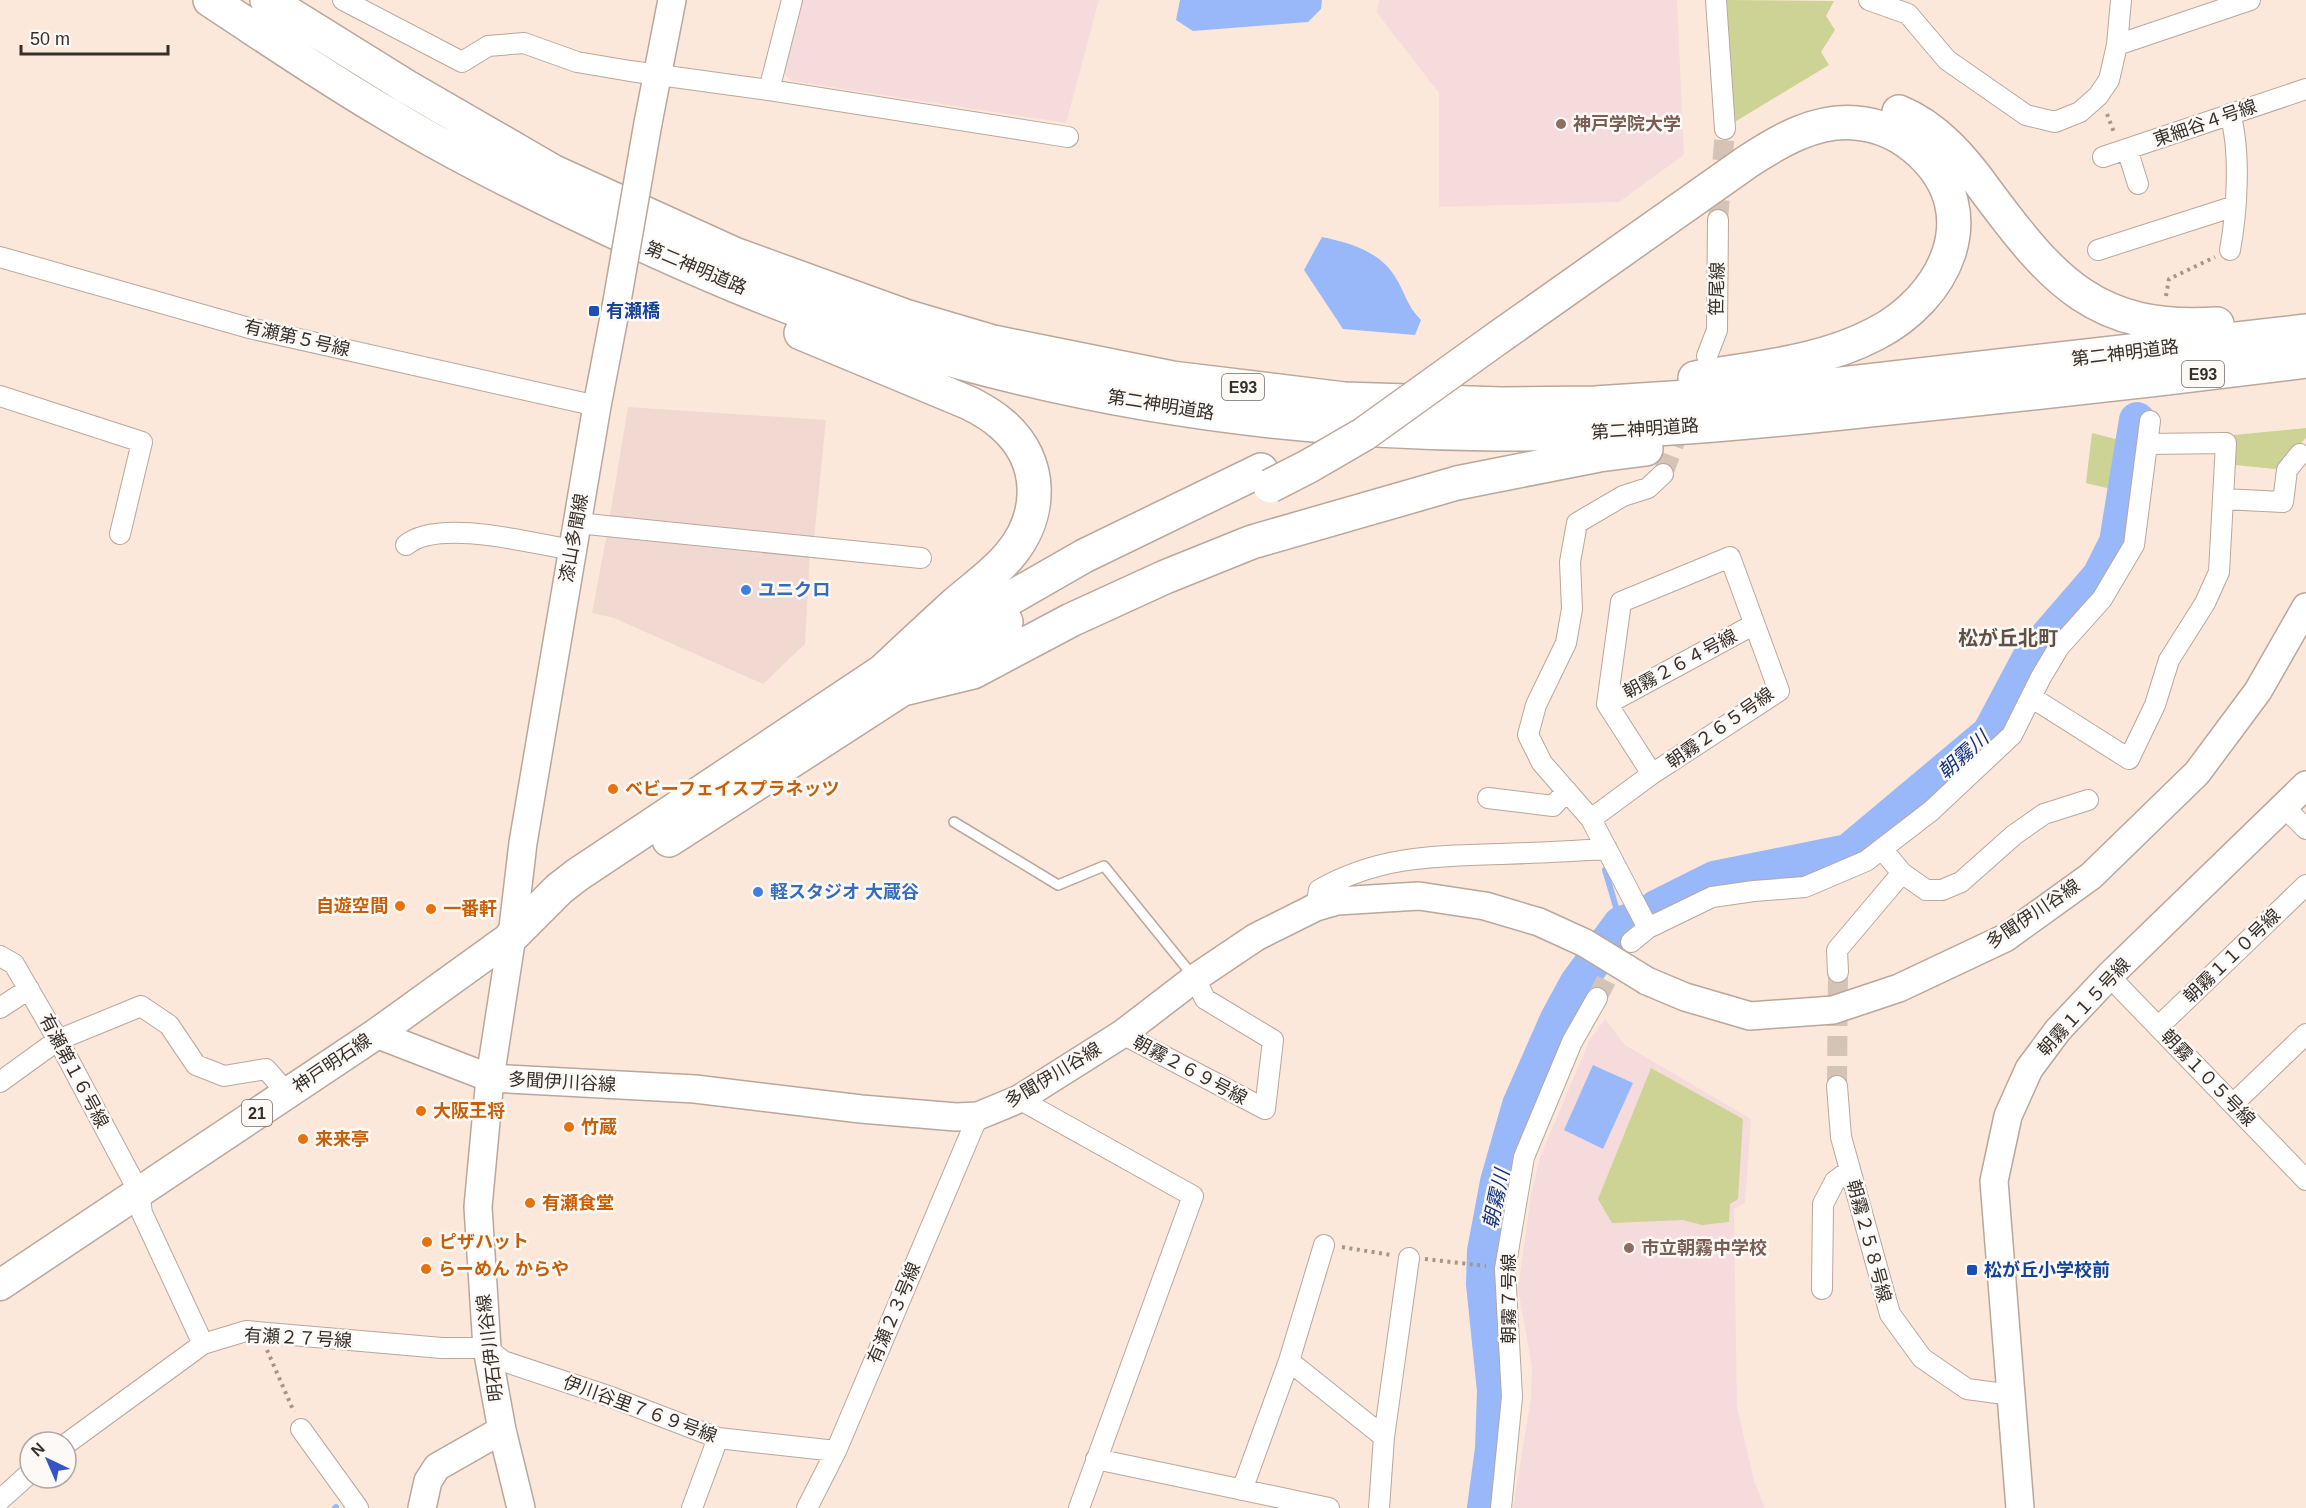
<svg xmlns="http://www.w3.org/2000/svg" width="2306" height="1508" viewBox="0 0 2306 1508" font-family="Helvetica,'Noto Sans JP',sans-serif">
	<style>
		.commercial { fill: #f1d9d1 }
		.education { fill: #f6dbdc }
		.green { fill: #cdd395 }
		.water { fill: #98b8fa }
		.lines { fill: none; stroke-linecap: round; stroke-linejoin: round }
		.stream { stroke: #98b8fa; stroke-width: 6 }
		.river { stroke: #98b8fa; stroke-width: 36 }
		.street-tunnel { stroke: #d4c3b7; stroke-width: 20; stroke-dasharray: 20 10; stroke-linecap: butt }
		.lane-casing { stroke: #b9a79b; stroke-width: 12 }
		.street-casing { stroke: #b9a79b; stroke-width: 22 }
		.secondary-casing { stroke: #b9a79b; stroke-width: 30 }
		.primary-casing { stroke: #b9a79b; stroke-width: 33 }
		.highway-casing { stroke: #b9a79b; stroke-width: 36 }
		.path { stroke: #a4968c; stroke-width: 4; stroke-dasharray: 3 4.5; stroke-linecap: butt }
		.lane { stroke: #fff; stroke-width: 9 }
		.street { stroke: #fff; stroke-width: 20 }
		.secondary { stroke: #fff; stroke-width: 27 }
		.primary { stroke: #fff; stroke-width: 30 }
		.highway { stroke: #fff; stroke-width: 33 }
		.secondary-bridge-casing { stroke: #b9a79b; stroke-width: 30; stroke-linecap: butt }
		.highway-bridge-casing { stroke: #b9a79b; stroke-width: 36; stroke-linecap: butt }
		.secondary-bridge { stroke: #fff; stroke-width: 27 }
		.highway-bridge { stroke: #fff; stroke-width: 33 }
		.education-dot { fill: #8d6e63; stroke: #fcf9f6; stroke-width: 2 }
		.transit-dot { fill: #1a4fb4; stroke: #fcf9f6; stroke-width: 2 }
		.shop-dot { fill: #3f7fe0; stroke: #fcf9f6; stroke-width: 2 }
		.food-dot { fill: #e8710a; stroke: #fcf9f6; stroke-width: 2 }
		.labels { text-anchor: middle; stroke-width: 5; stroke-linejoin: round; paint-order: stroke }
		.shield { fill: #fcf9f6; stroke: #716b66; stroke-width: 1.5 }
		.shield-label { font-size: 16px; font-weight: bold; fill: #362e29 }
		.street-label { font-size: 18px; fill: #362e29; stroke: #fcf9f6 }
		.education-label { font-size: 18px; font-weight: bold; fill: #785e54; stroke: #fcf9f6; text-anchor: start }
		.transit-label { font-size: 18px; font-weight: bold; fill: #164399; stroke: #fcf9f6; text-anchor: start }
		.shop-label { font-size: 18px; font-weight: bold; fill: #366cbe; stroke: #fcf9f6; text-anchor: start }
		.food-label { font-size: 18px; font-weight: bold; fill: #c56008; stroke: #fcf9f6; text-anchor: start }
		.neighbourhood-label { font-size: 20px; font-weight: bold; fill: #5f4f45; stroke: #fcf9f6 }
		.water-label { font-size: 20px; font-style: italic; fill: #14317b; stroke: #fcf9f6 }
	</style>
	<rect width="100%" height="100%" fill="#fbe8db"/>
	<path class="commercial" d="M 628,407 L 826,420 L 814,539 L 609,521 Z
		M 607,534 L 810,553 L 805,644 L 763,684 L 614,618 L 592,613 Z"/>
	<path class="education" d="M 802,0 L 1099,0 L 1066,123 L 792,81 L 783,73 Z
		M 1379,0 L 1677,0 L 1684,155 L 1619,202 L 1439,207 L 1439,93 L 1377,13 Z
		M 1605,1019 L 1625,1045 L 1751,1119 L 1745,1203 L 1734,1209 L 1737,1407 L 1754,1481 L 1765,1508 L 1513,1508 L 1531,1398 L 1532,1367 L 1518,1289 L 1531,1194 L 1540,1157 L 1589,1041 Z"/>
	<path class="green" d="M 1727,0 L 1834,1 L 1826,16 L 1835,30 L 1821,52 L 1829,65 L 1733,123 Z
		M 2306,428 L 2306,438 L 2275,469 L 2235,465 L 2234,435 Z
		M 2092,433 L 2127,442 L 2119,491 L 2086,483 Z
		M 1651,1068 L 1743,1119 L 1738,1199 L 1730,1204 L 1729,1222 L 1702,1225 L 1683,1220 L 1612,1223 L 1598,1199 Z"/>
	<path class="water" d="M 1180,0 L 1322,0 L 1321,9 L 1308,22 L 1193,31 L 1176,20 Z
		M 1322,237 C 1351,243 1382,252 1397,280 C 1407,297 1406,304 1421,320 L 1415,335 L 1343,329 L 1304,270 Z
		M 1593,1065 L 1633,1083 L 1603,1149 L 1564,1130 Z"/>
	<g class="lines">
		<path class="stream" d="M 1605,870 L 1621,924
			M 335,1508 L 336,1507"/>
		<path class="river" d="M 1656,908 L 1714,879 L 1848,852 L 1990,733 L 2031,656 L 2100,576 L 2117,542 L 2137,420
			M 1485,1508 L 1493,1449 L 1495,1391 L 1484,1284 L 1485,1251 L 1498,1182 L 1520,1105 L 1558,1019 L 1577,984 L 1621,924 L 1627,922"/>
		<path class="street-tunnel" d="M 1718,220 L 1725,129
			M 1663,474 L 1683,420
			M 1597,998 L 1615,963 L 1624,951
			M 1837,1086 L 1838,972"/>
		<g class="lane-casing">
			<path id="lane" d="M 954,822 L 1058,885 L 1104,866 L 1193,976"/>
		</g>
		<g class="street-casing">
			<path id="street" d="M 343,0 L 462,62 L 488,46 L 524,43 L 577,62 L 630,71 L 769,90 L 1068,137
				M 1716,0 L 1725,129
				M 1869,0 L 1908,14 L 1947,60 L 2026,115 L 2055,122 L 2080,112 L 2098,96 L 2109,80 L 2117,45 L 2121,0
				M 2117,45 L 2250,0
				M 769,90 L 792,0
				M 2127,149 L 2138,184
				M 2103,157 L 2306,89
				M 2098,250 L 2235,206
				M 2230,250 C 2237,212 2241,151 2230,114
				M 0,257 L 249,328 L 597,406
				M 1707,356 L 1717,330 L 1718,220
				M 0,396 L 142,442 L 120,534
				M 2223,499 L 2283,502 L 2287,470 L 2300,454
				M 577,523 L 921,558
				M 406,545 C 438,518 531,543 572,550
				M 2031,697 L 2129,759 L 2155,705 L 2169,660 L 2205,603 L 2219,572 L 2226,443 L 2148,444
				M 1607,704 L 1753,625
				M 1488,798 L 1553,806 L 1567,791
				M 2284,807 L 2306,829
				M 1591,819 L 1652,774 L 1779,691 L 1730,557 L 1621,602 L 1607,704 L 1652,774
				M 1882,849 L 1902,873 L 1926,890 L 1942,890 L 1961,882 L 2014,835 L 2044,814 L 2088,800
				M 1316,907 L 1319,890 C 1378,856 1435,856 1501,854 C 1537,853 1572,851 1607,849
				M 1648,928 L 1591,819 L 1542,763 L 1528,735 L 1536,705 L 1566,643 L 1572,609 L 1570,562 L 1577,523 L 1623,496 L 1648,488 L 1663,474
				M 1631,942 L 1648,928 L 1712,897 L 1754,891 L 1805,887 L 1866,861 L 1931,811 L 2012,735 L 2041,677 L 2059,647 L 2102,599 L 2134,545 L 2150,421
				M 0,956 L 14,964 L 58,1040 L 139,1192 L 142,1213 L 203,1344 L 246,1331 L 442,1348 L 487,1348 L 503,1361 L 611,1397 L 718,1438 L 836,1451
				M 1838,972 L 1837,950 L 1902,873
				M 2109,976 L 2306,1180
				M 0,1008 L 29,989
				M 2158,1027 L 2306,885
				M 1122,1034 L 1265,1109 L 1273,1040 L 1205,999 L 1195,978
				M 0,1082 L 58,1040 L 141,1006 L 169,1025 L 196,1065 L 224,1076 L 266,1069 L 287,1093
				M 1837,1086 L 1841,1137 L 1890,1314 L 1922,1358 L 1967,1389 L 2012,1395
				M 1019,1099 L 1193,1196 L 1079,1508
				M 2233,1104 L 2306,1034
				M 1324,1245 L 1289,1361 L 1384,1437
				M 1822,1289 L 1823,1204 L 1835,1181 L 1850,1170
				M 301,1429 L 358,1508
				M 66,1444 L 203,1344
				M 1096,1459 L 1329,1508
				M 1242,1490 L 1289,1361
				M 0,1500 L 30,1473
				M 692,1508 L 718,1438
				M 807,1508 L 836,1451 L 978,1116
				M 1379,1508 L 1384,1437 L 1409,1258
				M 1501,1508 L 1512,1397 L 1505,1269 L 1524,1157 L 1572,1042 L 1597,998"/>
		</g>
		<g class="secondary-casing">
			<path id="secondary" d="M 648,123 L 672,0
				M 1647,981 L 1685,997 L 1750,1016 L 1833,1010 L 1899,988 L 2005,938 L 2091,876 L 2197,773 L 2258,691 L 2306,607
				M 376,1034 L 490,1078 L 695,1089 L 861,1109 L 956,1117 L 978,1116 L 1019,1099 L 1122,1034 L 1195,978 L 1256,937 L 1316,907 L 1337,901 L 1419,896 L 1485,906 L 1539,922 L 1585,943
				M 422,1508 L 428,1481 L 437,1467 L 502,1430
				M 521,1508 L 502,1430 L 487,1348 L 478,1207 L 490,1078 L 512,936 L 523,843 L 597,406 L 616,307
				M 2020,1508 L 1994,1181 L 2008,1116 L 2029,1069 L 2058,1030 L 2109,976 L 2306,785"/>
		</g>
		<g class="primary-casing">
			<path id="primary" d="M 0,1285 L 376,1034 L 512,936"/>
		</g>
		<g class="highway-casing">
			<path id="highway" d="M 210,0 C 268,38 326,78 386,113 C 448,151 515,184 581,216 C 683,265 788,311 897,344 C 1090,404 1293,432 1494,434 C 1623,435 1751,423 1879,409 C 2022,395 2164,379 2306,361
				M 267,0 L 407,87 L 554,172 L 734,254 L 905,316 L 993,342 L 1172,378 L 1344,399 L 1502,404 L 1595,403 L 1779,391 L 2306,331
				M 1899,112 C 1936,127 1964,160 1986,191 C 2053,281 2096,332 2217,324
				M 801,333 L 969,403 C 981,409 993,416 1003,425 C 1044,461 1043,516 1009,556 C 993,575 972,589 954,605 C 930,627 906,649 883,671
				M 1499,337 L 1747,162 C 1779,141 1816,119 1856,123 C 1881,125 1903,136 1921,153 C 1987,215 1944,299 1875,334 C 1820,363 1754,368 1695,378
				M 903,689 L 973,672 L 1071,620 L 1165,577 L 1252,542 L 1457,483 L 1599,455 L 1646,449
				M 669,840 L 1006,622
				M 512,936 L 559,889 L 577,875 L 883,671 L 1084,556 L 1261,470"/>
		</g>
		<path class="path" d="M 2107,114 L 2115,135
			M 2166,296 L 2169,279 L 2215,257
			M 1342,1247 L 1391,1255
			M 1425,1259 L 1486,1266
			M 267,1350 L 294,1412"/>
		<use href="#lane" class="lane"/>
		<use href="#street" class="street"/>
		<use href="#secondary" class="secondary"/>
		<use href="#primary" class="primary"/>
		<use href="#highway" class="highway"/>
		<g class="secondary-bridge-casing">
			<path id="secondary-bridge" d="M 616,307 L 648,123
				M 1585,943 L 1647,981"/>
		</g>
		<g class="highway-bridge-casing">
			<path id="highway-bridge" d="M 1270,486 L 1309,466 L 1364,434 L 1499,337"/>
		</g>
		<use href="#secondary-bridge" class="secondary-bridge"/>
		<use href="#highway-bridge" class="highway-bridge"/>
	</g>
	<g class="education-dot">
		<circle cx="1561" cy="124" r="6"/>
		<circle cx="1629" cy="1248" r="6"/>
	</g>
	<g class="transit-dot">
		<rect x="588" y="305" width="12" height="12" rx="3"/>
		<rect x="1966" y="1264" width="12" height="12" rx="3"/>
	</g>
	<g class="shop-dot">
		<circle cx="746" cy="590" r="6"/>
		<circle cx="758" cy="892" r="6"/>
	</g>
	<g class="food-dot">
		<circle cx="613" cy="789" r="6"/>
		<circle cx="400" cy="906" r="6"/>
		<circle cx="431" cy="909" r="6"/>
		<circle cx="421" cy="1111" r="6"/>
		<circle cx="569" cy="1127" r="6"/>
		<circle cx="303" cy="1139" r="6"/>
		<circle cx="530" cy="1203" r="6"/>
		<circle cx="427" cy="1242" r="6"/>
		<circle cx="426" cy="1269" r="6"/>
	</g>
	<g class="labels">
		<g class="shield">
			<rect x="2182" y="361" width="42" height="26" rx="4.5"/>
			<rect x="1222" y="374" width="42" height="26" rx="4.5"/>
			<rect x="242" y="1100" width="30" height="26" rx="4.5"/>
		</g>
		<g class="shield-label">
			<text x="2203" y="380">E93</text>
			<text x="1243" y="393">E93</text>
			<text x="257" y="1119">21</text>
		</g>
		<g class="street-label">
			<text transform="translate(2205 123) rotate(-19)" y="6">東細谷４号線</text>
			<text transform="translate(696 268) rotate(23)" y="6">第二神明道路</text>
			<text transform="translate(1717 289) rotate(-89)" y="6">笹尾線</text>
			<text transform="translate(297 338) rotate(13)" y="6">有瀬第５号線</text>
			<text transform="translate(2125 353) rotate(-7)" y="6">第二神明道路</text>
			<text transform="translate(1161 405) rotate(9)" y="6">第二神明道路</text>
			<text transform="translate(1645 429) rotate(-4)" y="6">第二神明道路</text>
			<text transform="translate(574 538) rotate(-80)" y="6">漆山多聞線</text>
			<text transform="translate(1680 664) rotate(-28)" y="6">朝霧２６４号線</text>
			<text transform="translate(1720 728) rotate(-35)" y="6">朝霧２６５号線</text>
			<text transform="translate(2033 914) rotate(-34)" y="6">多聞伊川谷線</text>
			<text transform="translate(2232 956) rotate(-44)" y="6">朝霧１１０号線</text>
			<text transform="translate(2084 1007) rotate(-47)" y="6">朝霧１１５号線</text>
			<text transform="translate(332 1063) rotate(-34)" y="6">神戸明石線</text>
			<text transform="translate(1190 1070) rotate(28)" y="6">朝霧２６９号線</text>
			<text transform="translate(74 1071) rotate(62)" y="6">有瀬第１６号線</text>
			<text transform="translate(1053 1075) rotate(-31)" y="6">多聞伊川谷線</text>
			<text transform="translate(2208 1078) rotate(46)" y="6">朝霧１０５号線</text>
			<text transform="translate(562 1082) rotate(3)" y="6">多聞伊川谷線</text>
			<text transform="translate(1869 1241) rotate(75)" y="6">朝霧２５８号線</text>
			<text transform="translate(1509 1299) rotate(-90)" y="6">朝霧７号線</text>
			<text transform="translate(894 1313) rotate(-67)" y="6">有瀬２３号線</text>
			<text transform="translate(298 1338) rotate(3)" y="6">有瀬２７号線</text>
			<text transform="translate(490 1348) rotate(-97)" y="6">明石伊川谷線</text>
			<text transform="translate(640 1409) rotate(20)" y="6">伊川谷里７６９号線</text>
		</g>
		<g class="education-label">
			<text x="1573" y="130">神戸学院大学</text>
			<text x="1641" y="1254">市立朝霧中学校</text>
		</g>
		<g class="transit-label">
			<text x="606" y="317">有瀬橋</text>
			<text x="1984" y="1276">松が丘小学校前</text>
		</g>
		<g class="shop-label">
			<text x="758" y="596">ユニクロ</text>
			<text x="770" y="898">軽スタジオ 大蔵谷</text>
		</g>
		<g class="food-label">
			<text x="625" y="795">ベビーフェイスプラネッツ</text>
			<text x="388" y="912" text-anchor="end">自遊空間</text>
			<text x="443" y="915">一番軒</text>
			<text x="433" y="1117">大阪王将</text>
			<text x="581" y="1133">竹蔵</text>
			<text x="315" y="1145">来来亭</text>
			<text x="542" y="1209">有瀬食堂</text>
			<text x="439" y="1248">ピザハット</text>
			<text x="438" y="1275">らーめん からや</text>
		</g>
		<g class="neighbourhood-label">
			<text x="2008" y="645">松が丘北町</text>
		</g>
		<g class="water-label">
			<text transform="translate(1963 755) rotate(-42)" y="7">朝霧川</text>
			<text transform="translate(1496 1199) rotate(-78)" y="7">朝霧川</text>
		</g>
	</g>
	<g transform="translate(48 1460) rotate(316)"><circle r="28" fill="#fcf9f6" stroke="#ada8a4" stroke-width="1.5"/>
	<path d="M0-4.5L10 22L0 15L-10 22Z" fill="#3555c6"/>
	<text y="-9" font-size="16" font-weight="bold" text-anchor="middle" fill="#362e29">N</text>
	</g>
	<path d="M21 45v9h147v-9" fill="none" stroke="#362e29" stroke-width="3"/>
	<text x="30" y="45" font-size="18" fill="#362e29" stroke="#fcf9f6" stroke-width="4.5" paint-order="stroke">50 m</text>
</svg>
